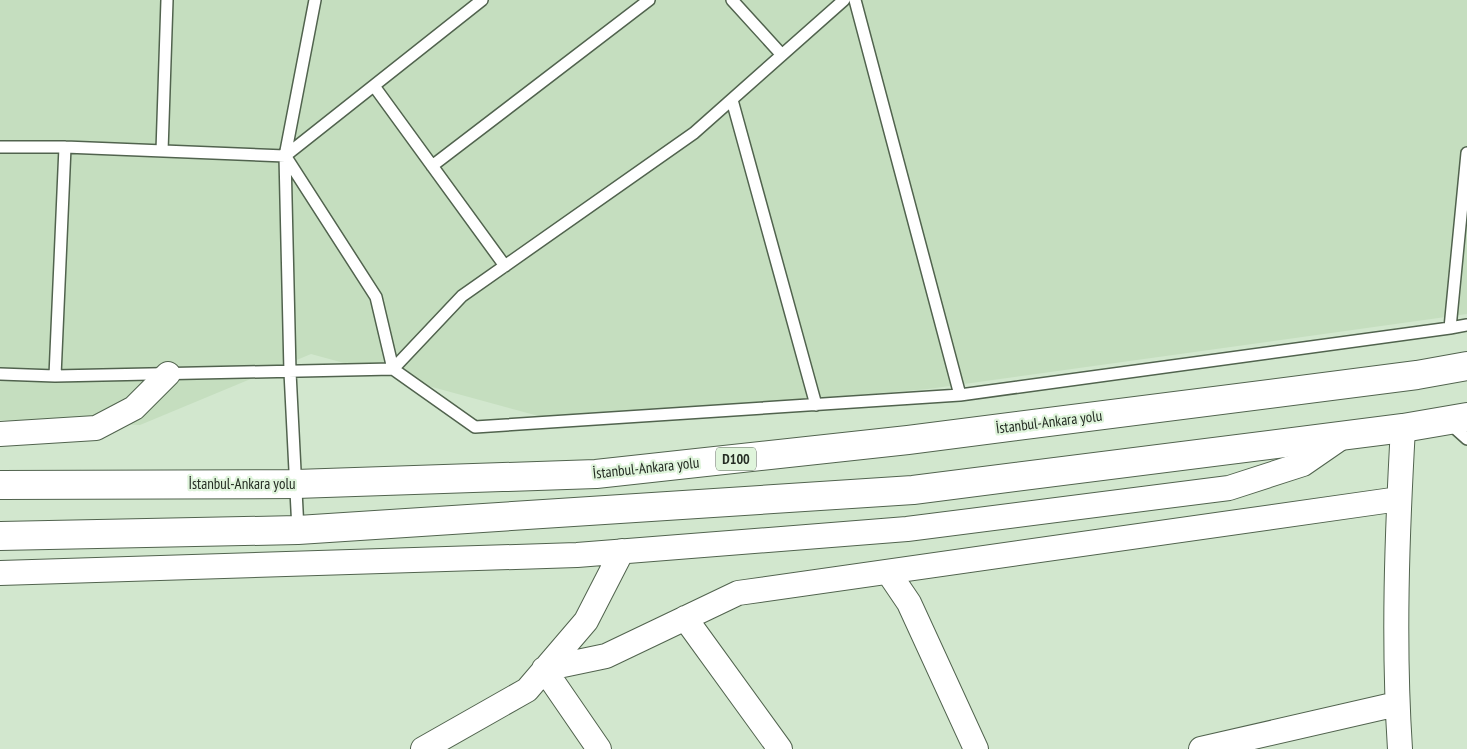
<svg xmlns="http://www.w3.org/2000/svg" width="1467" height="749" viewBox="0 0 1467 749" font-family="'PT Sans Narrow',sans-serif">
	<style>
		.built { fill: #c5debf }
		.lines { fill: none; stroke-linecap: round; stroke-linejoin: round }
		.lane-casing { stroke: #51634e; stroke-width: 14 }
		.street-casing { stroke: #51634e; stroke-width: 26 }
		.highway-casing { stroke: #51634e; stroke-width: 30 }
		.lane { stroke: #fff; stroke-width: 11 }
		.street { stroke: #fff; stroke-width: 24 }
		.highway { stroke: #fff; stroke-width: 28 }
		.labels { text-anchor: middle; stroke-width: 4.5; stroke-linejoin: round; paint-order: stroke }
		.shield { fill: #dff4db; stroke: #5c685a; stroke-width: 1 }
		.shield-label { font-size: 14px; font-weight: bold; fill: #242c23 }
		.street-label { font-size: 15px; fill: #242c23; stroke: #dff4db }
	</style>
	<rect width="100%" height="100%" fill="#d2e7ce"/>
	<path class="built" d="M 0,0 L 1467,0 L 1467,314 L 928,389 L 557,421 L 311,354 L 140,425 L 0,420 Z"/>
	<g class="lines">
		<g class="lane-casing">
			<path id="lane" d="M 732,0 L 782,55
				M 855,0 L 960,395
				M 374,86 L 505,266
				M 732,100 L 816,405
				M 0,147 L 65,147 L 285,156 L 482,0
				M 162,151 L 167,0
				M 286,157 L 376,297 L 393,369
				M 432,166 L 649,0
				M 1450,328 L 1467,325
				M 393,369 L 462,296 L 694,133 L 844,0
				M 0,374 L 55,376 L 393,369 L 475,427 L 960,395 L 1450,328 L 1467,153
				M 55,376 L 65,147
				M 1448,422 L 1467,439
				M 298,530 L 290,372 L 285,156 L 315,0"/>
		</g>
		<g class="street-casing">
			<path id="street" d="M 0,434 L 96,428 L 134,408 L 168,374
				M 888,572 L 909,603 L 976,749
				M 0,573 L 577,555 L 907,529 L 1229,488 L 1303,464 L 1345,435
				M 685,618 L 780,749
				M 423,749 L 527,690 L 586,621 L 622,551
				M 599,749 L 544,669 L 606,656 L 738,593 L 1399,499
				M 1201,749 L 1397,704
				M 1400,749 C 1393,643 1397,534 1403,428"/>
		</g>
		<g class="highway-casing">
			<path id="highway" d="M 0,485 L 296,484 L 596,474 L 908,440 L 1417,375 L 1467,366
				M 0,536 L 298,530 L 913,490 L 1403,428 L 1467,417"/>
		</g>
		<use href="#lane" class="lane"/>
		<use href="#street" class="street"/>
		<use href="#highway" class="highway"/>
	</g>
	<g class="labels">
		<rect class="shield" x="716" y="447.5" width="40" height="23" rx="4"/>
		<g class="shield-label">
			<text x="736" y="464">D100</text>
		</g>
		<g class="street-label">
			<text transform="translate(1049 422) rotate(-7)" y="5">İstanbul-Ankara yolu</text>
			<text transform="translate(646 468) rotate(-6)" y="5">İstanbul-Ankara yolu</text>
			<text x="242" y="489">İstanbul-Ankara yolu</text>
		</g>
	</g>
</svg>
